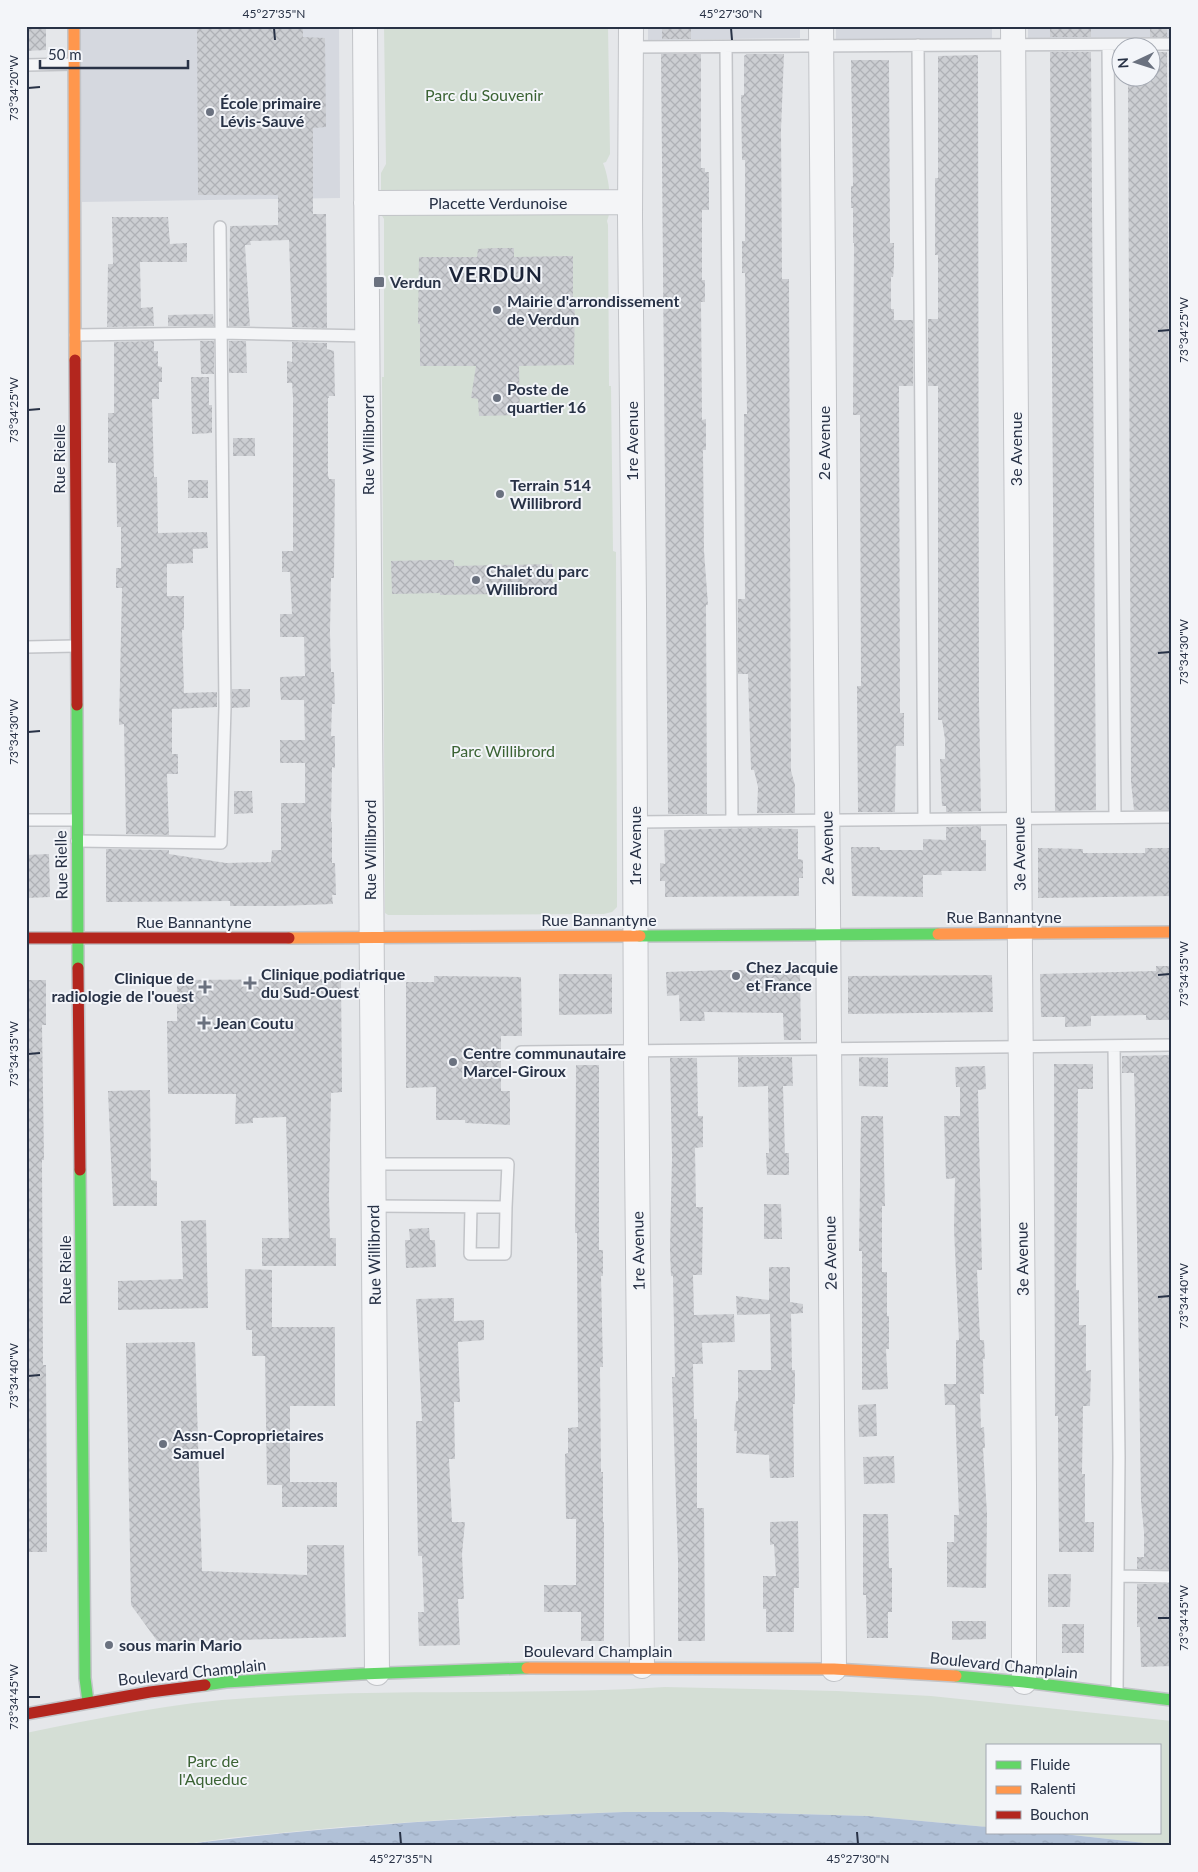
<svg xmlns="http://www.w3.org/2000/svg" width="1198" height="1872" viewBox="0 0 1198 1872" font-family="Lato,sans-serif">
	<style>
		.built { fill: #d5d8df }
		.green { fill: #d4ded5 }
		.water { fill: url(#water-ripples) }
		.building { fill: url(#building-cross-hatch) }
		.lines { fill: none; stroke-linecap: round; stroke-linejoin: round }
		.lane-casing { stroke: #c2c4c8; stroke-width: 14 }
		.street-casing { stroke: #c2c4c8; stroke-width: 26 }
		.fast-casing { stroke: #c2c4c8; stroke-width: 14 }
		.slow-casing { stroke: #c2c4c8; stroke-width: 14 }
		.jam-casing { stroke: #c2c4c8; stroke-width: 14 }
		.lane { stroke: #f4f5f7; stroke-width: 11 }
		.street { stroke: #f4f5f7; stroke-width: 24 }
		.fast { stroke: #63d668; stroke-width: 11 }
		.slow { stroke: #ff974d; stroke-width: 11 }
		.jam { stroke: #b3261e; stroke-width: 11 }
		.ticks { fill: none; stroke: #283246; stroke-width: 2 }
		.poi-dot { fill: #6a717f; stroke: #f3f5f9; stroke-width: 2 }
		.labels { text-anchor: middle; stroke-width: 4; stroke-linejoin: round; paint-order: stroke }
		.park-label { font-size: 16px; fill: #3b6334; stroke: #f3f5f9 }
		.poi-label { font-size: 16px; font-weight: bold; fill: #283246; stroke: #f3f5f9; text-anchor: start }
		.street-label { font-size: 16px; fill: #283246; stroke: #f3f5f9 }
		.district-label { font-size: 21px; font-weight: bold; letter-spacing: 1px; fill: #1b2337; stroke: #f3f5f9 }
		.neatline { fill: none; stroke: #283246; stroke-width: 2 }
		.ticks-label { font-size: 12px; text-anchor: middle; fill: #283246 }
	</style>
	<defs>
		<pattern id="water-ripples" width="26" height="14" patternUnits="userSpaceOnUse" patternTransform="scale(1.25)"><rect width="26" height="14" fill="#b1c1d7"/><path d="M2 4q2-2 4 0t4 0M15 11q2-2 4 0t4 0" fill="none" stroke="#98a6ba"/></pattern>
		<pattern id="building-cross-hatch" width="8" height="8" patternUnits="userSpaceOnUse" patternTransform="scale(1.25)"><rect width="8" height="8" fill="#ccced2"/><path d="M0 0l8 8M0 8l8-8" fill="none" stroke="#afb1b6"/></pattern>
	</defs>
	<rect width="100%" height="100%" fill="#e5e7ea"/>
	<path class="built" d="M 80,26 L 339,26 L 340,198 L 82,202 Z
		M 648,26 L 800,26 L 800,38 L 648,40 Z
		M 836,26 L 992,26 L 992,41 L 836,43 Z
		M 1028,26 L 1172,26 L 1172,37 L 1028,38 Z"/>
	<path class="green" d="M 384,26 L 608,26 L 610,154 L 606,162 L 603,163 C 609,177 613,207 607,221 L 608,225 L 609,386 L 611,386 L 613,551 L 616,552 L 617,892 L 617,907 L 612,912 L 604,914 L 416,915 L 388,915 L 385,913 L 382,377 L 384,377 L 384,219 L 381,214 L 381,173 L 386,164 Z
		M 665,1687 L 837,1691 L 931,1696 L 1172,1721 L 1172,1846 L 1054,1833 L 1159,1833 L 1159,1746 L 987,1746 L 987,1827 L 867,1816 L 723,1812 L 624,1812 L 487,1817 L 342,1827 L 229,1838 L 173,1846 L 26,1846 L 26,1733 C 100,1718 175,1702 250,1698 C 388,1688 527,1696 665,1687 Z"/>
	<path class="water" d="M 624,1812 L 723,1812 L 867,1816 L 987,1827 L 987,1833 L 1054,1833 L 1172,1846 L 173,1846 C 323,1826 473,1817 624,1812 Z"/>
	<path class="building" d="M 26,26 L 46,26 L 46,50 L 26,51 Z
		M 197,26 L 303,26 L 303,37 L 325,38 L 326,127 L 313,128 L 313,214 L 326,214 L 327,328 L 292,327 L 289,240 L 250,241 L 251,245 L 245,245 L 250,326 L 229,326 L 230,226 L 278,225 L 278,195 L 198,195 Z
		M 662,26 L 691,26 L 691,39 L 662,39 Z
		M 1050,26 L 1091,26 L 1091,37 L 1050,37 Z
		M 1150,26 L 1167,26 L 1167,37 L 1150,37 Z
		M 1050,52 L 1091,52 L 1096,810 L 1055,811 Z
		M 1150,52 L 1167,52 L 1171,810 L 1134,810 L 1131,782 L 1128,78 L 1150,78 Z
		M 661,54 L 701,54 L 701,168 L 705,168 L 705,172 L 709,172 L 709,210 L 702,210 L 702,280 L 705,280 L 705,302 L 701,302 L 702,420 L 706,419 L 706,450 L 703,450 L 704,551 L 708,605 L 706,605 L 707,814 L 668,814 Z
		M 747,54 L 784,54 L 781,130 L 782,279 L 789,279 L 791,771 L 795,785 L 795,813 L 757,813 L 758,787 L 754,770 L 751,770 L 748,674 L 738,674 L 738,599 L 745,599 L 744,414 L 747,414 L 745,276 L 745,273 L 742,273 L 742,241 L 745,241 L 745,160 L 742,160 L 741,95 L 744,95 L 744,56 Z
		M 978,55 L 979,702 L 981,811 L 946,812 L 946,806 L 942,806 L 940,759 L 945,759 L 945,739 L 942,720 L 938,720 L 938,386 L 928,386 L 928,319 L 938,319 L 938,255 L 935,255 L 935,178 L 938,178 L 938,56 Z
		M 851,60 L 889,60 L 890,243 L 894,243 L 894,267 L 893,277 L 891,277 L 891,309 L 894,309 L 894,320 L 913,320 L 913,386 L 899,386 L 900,713 L 904,713 L 904,746 L 896,746 L 895,812 L 858,812 L 857,686 L 861,686 L 860,449 L 860,415 L 853,415 L 854,243 L 853,243 L 853,208 L 851,208 L 851,186 L 853,186 Z
		M 112,217 L 168,217 L 170,244 L 187,243 L 187,262 L 140,262 L 141,308 L 153,307 L 154,326 L 107,327 L 108,264 L 113,264 Z
		M 496,248 L 514,248 L 514,257 L 573,256 L 573,298 L 575,298 L 574,365 L 519,366 L 520,415 L 479,416 L 478,399 L 471,398 L 476,366 L 420,366 L 420,324 L 418,324 L 419,257 L 477,257 L 478,249 Z
		M 213,314 L 214,326 L 168,326 L 168,315 Z
		M 154,341 L 154,351 L 158,351 L 158,366 L 162,367 L 162,382 L 159,382 L 159,399 L 152,399 L 154,477 L 157,477 L 158,533 L 207,532 L 208,548 L 193,549 L 193,563 L 167,564 L 167,596 L 184,596 L 184,630 L 182,630 L 184,693 L 217,692 L 217,707 L 172,709 L 172,754 L 178,754 L 178,774 L 167,774 L 169,835 L 126,834 L 124,724 L 119,725 L 122,588 L 116,588 L 116,568 L 121,568 L 121,527 L 117,527 L 116,463 L 108,463 L 108,413 L 114,413 L 114,342 Z
		M 200,341 L 214,341 L 214,374 L 201,374 Z
		M 229,341 L 246,341 L 247,373 L 229,373 Z
		M 292,342 L 327,343 L 327,349 L 334,351 L 335,396 L 329,396 L 329,398 L 328,398 L 328,475 L 329,479 L 335,479 L 334,578 L 331,578 L 330,632 L 331,672 L 334,672 L 335,704 L 332,704 L 331,736 L 335,736 L 335,768 L 332,767 L 331,822 L 332,822 L 332,863 L 335,863 L 336,895 L 332,895 L 333,904 L 281,906 L 230,906 L 230,901 L 106,902 L 106,849 L 169,850 L 169,854 L 226,863 L 271,862 L 272,850 L 281,850 L 281,803 L 305,803 L 305,763 L 280,763 L 280,740 L 305,740 L 304,700 L 281,700 L 280,689 L 280,677 L 305,676 L 304,637 L 280,637 L 280,614 L 292,614 L 290,572 L 282,572 L 282,551 L 293,551 L 293,398 L 292,383 L 287,383 L 287,361 L 292,362 Z
		M 191,377 L 209,377 L 209,405 L 212,405 L 212,433 L 192,434 Z
		M 233,438 L 255,438 L 255,456 L 233,456 Z
		M 188,480 L 208,480 L 208,498 L 188,498 Z
		M 430,560 L 454,560 L 454,566 L 552,564 L 553,593 L 440,595 L 440,593 L 392,594 L 391,561 Z
		M 232,689 L 250,689 L 250,707 L 232,708 Z
		M 234,791 L 252,791 L 253,813 L 234,814 Z
		M 981,826 L 981,840 L 986,840 L 986,871 L 941,871 L 942,875 L 923,875 L 923,897 L 852,896 L 851,847 L 880,847 L 880,850 L 923,850 L 923,839 L 946,840 L 946,827 Z
		M 757,828 L 798,829 L 798,859 L 803,860 L 803,878 L 799,878 L 799,896 L 665,897 L 665,881 L 660,881 L 660,863 L 665,864 L 664,830 Z
		M 1038,848 L 1083,849 L 1083,853 L 1145,853 L 1145,848 L 1172,848 L 1172,896 L 1038,898 Z
		M 49,854 L 50,897 L 26,898 L 26,855 Z
		M 1156,966 L 1172,966 L 1172,1020 L 1146,1020 L 1146,1015 L 1091,1016 L 1091,1026 L 1065,1027 L 1065,1017 L 1041,1017 L 1040,974 L 1156,971 Z
		M 726,970 L 800,971 L 801,1040 L 784,1040 L 783,1013 L 704,1012 L 705,1021 L 680,1021 L 679,995 L 667,996 L 666,972 Z
		M 559,974 L 612,974 L 612,1014 L 559,1015 Z
		M 992,975 L 993,1012 L 848,1014 L 848,976 Z
		M 434,976 L 521,977 L 522,1036 L 501,1036 L 501,1091 L 510,1091 L 510,1125 L 465,1123 L 465,1120 L 436,1120 L 436,1087 L 406,1088 L 406,982 L 434,982 Z
		M 341,979 L 342,1092 L 331,1093 L 329,1196 L 330,1238 L 336,1238 L 336,1266 L 262,1266 L 262,1238 L 289,1238 L 286,1117 L 253,1118 L 253,1123 L 235,1124 L 236,1094 L 168,1094 L 167,1021 L 177,1021 L 177,980 Z
		M 26,980 L 46,980 L 46,1025 L 42,1025 L 44,1160 L 42,1160 L 43,1365 L 46,1365 L 47,1552 L 26,1552 Z
		M 1172,1055 L 1172,1570 L 1137,1569 L 1137,1557 L 1144,1557 L 1144,1532 L 1141,1501 L 1135,1105 L 1134,1073 L 1122,1073 L 1122,1056 Z
		M 738,1057 L 792,1057 L 793,1086 L 783,1086 L 785,1153 L 789,1153 L 789,1175 L 767,1175 L 766,1153 L 769,1153 L 768,1086 L 738,1087 Z
		M 859,1057 L 888,1058 L 888,1087 L 859,1086 Z
		M 670,1058 L 697,1058 L 698,1116 L 703,1116 L 703,1147 L 695,1148 L 696,1207 L 703,1207 L 702,1275 L 693,1275 L 694,1315 L 734,1314 L 735,1342 L 702,1343 L 703,1364 L 693,1364 L 694,1419 L 697,1419 L 697,1508 L 704,1508 L 705,1641 L 678,1641 L 678,1561 L 672,1377 L 675,1377 L 673,1276 L 671,1276 L 670,1250 L 672,1157 Z
		M 1054,1064 L 1093,1064 L 1093,1089 L 1078,1089 L 1076,1290 L 1079,1290 L 1079,1325 L 1086,1325 L 1086,1371 L 1091,1370 L 1090,1406 L 1083,1406 L 1082,1474 L 1085,1474 L 1085,1522 L 1094,1522 L 1094,1552 L 1059,1552 L 1058,1416 L 1055,1416 Z
		M 576,1065 L 599,1065 L 599,1250 L 603,1250 L 603,1276 L 601,1276 L 603,1367 L 600,1367 L 601,1472 L 603,1472 L 603,1522 L 604,1522 L 604,1641 L 581,1641 L 581,1612 L 544,1612 L 544,1585 L 576,1585 L 576,1519 L 566,1519 L 565,1454 L 568,1453 L 568,1428 L 578,1427 L 577,1233 L 575,1233 Z
		M 985,1066 L 986,1089 L 978,1090 L 982,1270 L 977,1270 L 980,1340 L 984,1340 L 985,1359 L 983,1359 L 984,1394 L 980,1394 L 981,1428 L 984,1427 L 985,1448 L 983,1448 L 987,1514 L 986,1588 L 947,1587 L 947,1542 L 954,1542 L 954,1515 L 959,1515 L 955,1405 L 945,1405 L 944,1384 L 956,1384 L 956,1340 L 959,1340 L 954,1229 L 955,1178 L 946,1179 L 944,1116 L 960,1116 L 960,1087 L 956,1087 L 955,1067 Z
		M 150,1090 L 151,1180 L 157,1181 L 157,1206 L 113,1206 L 108,1091 Z
		M 861,1116 L 883,1116 L 885,1206 L 882,1206 L 882,1272 L 887,1272 L 887,1316 L 889,1316 L 889,1349 L 886,1349 L 888,1389 L 862,1390 L 862,1251 L 859,1251 Z
		M 764,1204 L 781,1204 L 782,1239 L 764,1239 Z
		M 206,1220 L 208,1308 L 118,1310 L 118,1281 L 183,1279 L 181,1221 Z
		M 429,1228 L 430,1240 L 435,1240 L 436,1267 L 406,1268 L 405,1240 L 410,1240 L 409,1229 Z
		M 769,1267 L 790,1267 L 790,1302 L 803,1304 L 803,1313 L 791,1314 L 792,1370 L 795,1370 L 795,1404 L 793,1404 L 794,1477 L 787,1478 L 770,1478 L 769,1455 L 736,1453 L 737,1431 L 734,1431 L 736,1401 L 738,1401 L 738,1370 L 771,1370 L 770,1314 L 737,1315 L 736,1296 L 769,1300 Z
		M 245,1269 L 272,1270 L 272,1327 L 335,1327 L 335,1406 L 290,1406 L 290,1482 L 337,1482 L 337,1507 L 282,1507 L 282,1485 L 267,1485 L 265,1356 L 252,1356 L 252,1330 L 246,1330 Z
		M 454,1298 L 454,1321 L 484,1320 L 484,1340 L 458,1342 L 460,1402 L 454,1402 L 455,1459 L 449,1459 L 452,1522 L 465,1522 L 462,1554 L 464,1599 L 458,1599 L 460,1645 L 419,1646 L 418,1612 L 424,1612 L 422,1556 L 418,1556 L 416,1421 L 422,1421 L 416,1299 Z
		M 195,1342 L 202,1571 L 307,1575 L 307,1545 L 344,1545 L 346,1637 L 158,1642 L 131,1605 L 126,1343 Z
		M 876,1404 L 877,1436 L 859,1437 L 858,1405 Z
		M 894,1456 L 895,1483 L 864,1484 L 863,1457 Z
		M 863,1514 L 888,1514 L 889,1568 L 892,1568 L 892,1612 L 888,1612 L 888,1638 L 867,1638 L 866,1595 L 863,1595 Z
		M 798,1521 L 799,1588 L 794,1588 L 794,1632 L 766,1632 L 766,1609 L 763,1609 L 763,1576 L 776,1576 L 774,1544 L 770,1545 L 770,1522 Z
		M 1048,1574 L 1071,1574 L 1070,1607 L 1048,1607 Z
		M 1137,1584 L 1172,1584 L 1172,1666 L 1141,1667 L 1140,1627 L 1137,1627 Z
		M 952,1621 L 986,1621 L 986,1639 L 952,1640 Z
		M 1062,1624 L 1084,1624 L 1084,1653 L 1062,1653 Z"/>
	<g class="lines">
		<g class="lane-casing">
			<path id="lane" d="M 918,45 L 924,819
				M 1108,45 L 1115,817
				M 631,47 L 1172,44
				M 726,47 L 732,821
				M 26,65 L 74,64
				M 75,335 L 221,333 L 367,336
				M 26,647 L 76,646
				M 26,820 L 77,820
				M 635,822 L 1172,817
				M 77,841 L 221,843 L 225,707 L 220,227
				M 1114,1046 L 1119,1457 L 1117,1693
				M 521,1052 L 1172,1045
				M 373,1164 L 508,1164 L 506,1207
				M 373,1206 L 506,1207 L 505,1254 L 470,1254 L 471,1207
				M 1119,1576 L 1172,1577"/>
		</g>
		<g class="street-casing">
			<path id="street" d="M 365,26 L 377,1673
				M 631,26 L 630,216 L 634,604 L 636,1051 L 642,1666
				M 821,26 L 834,1669
				M 1013,26 L 1024,1485 L 1024,1682
				M 366,203 L 630,202"/>
		</g>
		<g class="fast-casing">
			<path id="fast" d="M 77,705 L 78,968
				M 640,936 L 938,934
				M 80,1170 L 85,1678 L 88,1702
				M 956,1676 L 1024,1682 L 1172,1700
				M 205,1685 L 226,1682 L 361,1674 L 527,1668"/>
		</g>
		<g class="slow-casing">
			<path id="slow" d="M 74,26 L 75,360
				M 938,934 L 1172,932
				M 289,938 L 640,936
				M 527,1668 L 834,1669 L 956,1676"/>
		</g>
		<g class="jam-casing">
			<path id="jam" d="M 75,360 L 77,705
				M 26,938 L 289,938
				M 78,968 L 80,1170
				M 26,1714 L 150,1692 L 205,1685"/>
		</g>
		<use href="#lane" class="lane"/>
		<use href="#street" class="street"/>
		<use href="#fast" class="fast"/>
		<use href="#slow" class="slow"/>
		<use href="#jam" class="jam"/>
	</g>
	<path class="ticks" d="M 274,28 L 275,40M 731,28 L 732,40M 28,88 L 40,87M 1158,331 L 1170,330M 28,410 L 40,409M 1158,653 L 1170,652M 28,732 L 40,731M 1158,975 L 1170,974M 28,1054 L 40,1053M 1158,1297 L 1170,1296M 28,1376 L 40,1375M 1158,1618 L 1170,1618M 28,1697 L 40,1697M 400,1832 L 401,1844M 857,1832 L 858,1844"/>
	<g class="poi-dot">
		<circle cx="210" cy="112" r="5"/>
		<rect x="373" y="276" width="12" height="12" rx="2.5"/>
		<circle cx="497" cy="310" r="5"/>
		<circle cx="497" cy="398" r="5"/>
		<circle cx="500" cy="494" r="5"/>
		<circle cx="476" cy="580" r="5"/>
		<circle cx="736" cy="976" r="5"/>
		<path d="M247.5 975.5h5v5h5v5h-5v5h-5v-5h-5v-5h5z"/>
		<path d="M202.5 979.5h5v5h5v5h-5v5h-5v-5h-5v-5h5z"/>
		<path d="M201.5 1015.5h5v5h5v5h-5v5h-5v-5h-5v-5h5z"/>
		<circle cx="453" cy="1062" r="5"/>
		<circle cx="163" cy="1444" r="5"/>
		<circle cx="109" cy="1645" r="5"/>
	</g>
	<g class="labels">
		<g class="park-label">
			<text x="484" y="101">Parc du Souvenir</text>
			<text x="503" y="757">Parc Willibrord</text>
			<text x="213" y="1767">Parc de<tspan x="213" dy="18">l'Aqueduc</tspan></text>
		</g>
		<g class="poi-label">
			<text x="220" y="109">École primaire<tspan x="220" dy="18">Lévis-Sauvé</tspan></text>
			<text x="390" y="288">Verdun</text>
			<text x="507" y="307">Mairie d'arrondissement<tspan x="507" dy="18">de Verdun</tspan></text>
			<text x="507" y="395">Poste de<tspan x="507" dy="18">quartier 16</tspan></text>
			<text x="510" y="491">Terrain 514<tspan x="510" dy="18">Willibrord</tspan></text>
			<text x="486" y="577">Chalet du parc<tspan x="486" dy="18">Willibrord</tspan></text>
			<text x="746" y="973">Chez Jacquie<tspan x="746" dy="18">et France</tspan></text>
			<text x="261" y="980">Clinique podiatrique<tspan x="261" dy="18">du Sud-Ouest</tspan></text>
			<text x="194" y="984" text-anchor="end">Clinique de<tspan x="194" dy="18">radiologie de l'ouest</tspan></text>
			<text x="214" y="1029">Jean Coutu</text>
			<text x="463" y="1059">Centre communautaire<tspan x="463" dy="18">Marcel-Giroux</tspan></text>
			<text x="173" y="1441">Assn-Coproprietaires<tspan x="173" dy="18">Samuel</tspan></text>
			<text x="119" y="1651">sous marin Mario</text>
		</g>
		<g class="street-label">
			<text x="498" y="209">Placette Verdunoise</text>
			<text transform="translate(632 441) rotate(-90)" y="6">1re Avenue</text>
			<text transform="translate(824 443) rotate(-90)" y="6">2e Avenue</text>
			<text transform="translate(368 445) rotate(-90)" y="6">Rue Willibrord</text>
			<text transform="translate(1016 449) rotate(-90)" y="6">3e Avenue</text>
			<text transform="translate(59 459) rotate(-90)" y="6">Rue Rielle</text>
			<text transform="translate(635 846) rotate(-90)" y="6">1re Avenue</text>
			<text transform="translate(827 848) rotate(-91)" y="6">2e Avenue</text>
			<text transform="translate(370 850) rotate(-90)" y="6">Rue Willibrord</text>
			<text transform="translate(1019 854) rotate(-91)" y="6">3e Avenue</text>
			<text transform="translate(61 865) rotate(-91)" y="6">Rue Rielle</text>
			<text x="1004" y="923">Rue Bannantyne</text>
			<text x="599" y="926">Rue Bannantyne</text>
			<text x="194" y="928">Rue Bannantyne</text>
			<text transform="translate(638 1251) rotate(-91)" y="6">1re Avenue</text>
			<text transform="translate(830 1253) rotate(-91)" y="6">2e Avenue</text>
			<text transform="translate(374 1255) rotate(-91)" y="6">Rue Willibrord</text>
			<text transform="translate(1022 1259) rotate(-91)" y="6">3e Avenue</text>
			<text transform="translate(65 1270) rotate(-90)" y="6">Rue Rielle</text>
			<text x="598" y="1657">Boulevard Champlain</text>
			<text transform="translate(1004 1665) rotate(6)" y="6">Boulevard Champlain</text>
			<text transform="translate(192 1672) rotate(-6)" y="6">Boulevard Champlain</text>
		</g>
		<g class="district-label">
			<text x="496" y="282">VERDUN</text>
		</g>
	</g>
	<rect width="1198" height="1872" fill="none" stroke="#f3f5f9" stroke-width="55"/>
	<rect x="986" y="1744" width="175" height="90" fill="#f3f5f9" stroke="#a2a7b1"/>
	<rect x="996" y="1761" width="25" height="8" fill="#63d668" stroke="#a2a7b1"/>
	<text x="1030" y="1770" font-size="15" fill="#283246">Fluide</text>
	<rect x="996" y="1786" width="25" height="8" fill="#ff974d" stroke="#a2a7b1"/>
	<text x="1030" y="1794" font-size="15" fill="#283246">Ralenti</text>
	<rect x="996" y="1811" width="25" height="8" fill="#b3261e" stroke="#a2a7b1"/>
	<text x="1030" y="1820" font-size="15" fill="#283246">Bouchon</text>
	<g transform="translate(1136 62) rotate(266)"><circle r="24" fill="#f3f5f9" stroke="#a2a7b1"/>
	<path d="M0-4L9 19L0 12L-9 19Z" fill="#6a717f"/>
	<text y="-8" font-size="14" font-weight="bold" text-anchor="middle" fill="#283246">N</text>
	</g>
	<path d="M40 60v8h148v-8" fill="none" stroke="#283246" stroke-width="2.5"/>
	<text x="48" y="60" font-size="15" fill="#283246" stroke="#f3f5f9" stroke-width="4" paint-order="stroke">50 m</text>
	<rect x="28" y="28" width="1142" height="1816" class="neatline"/>
	<g class="ticks-label">
		<text x="274" y="18">45°27'35"N</text>
		<text x="731" y="18">45°27'30"N</text>
		<text transform="translate(14 88) rotate(-90)" y="4">73°34'20"W</text>
		<text transform="translate(1184 330) rotate(-90)" y="4">73°34'25"W</text>
		<text transform="translate(14 410) rotate(-90)" y="4">73°34'25"W</text>
		<text transform="translate(1184 652) rotate(-90)" y="4">73°34'30"W</text>
		<text transform="translate(14 732) rotate(-90)" y="4">73°34'30"W</text>
		<text transform="translate(1184 974) rotate(-90)" y="4">73°34'35"W</text>
		<text transform="translate(14 1054) rotate(-90)" y="4">73°34'35"W</text>
		<text transform="translate(1184 1296) rotate(-90)" y="4">73°34'40"W</text>
		<text transform="translate(14 1376) rotate(-90)" y="4">73°34'40"W</text>
		<text transform="translate(1184 1618) rotate(-90)" y="4">73°34'45"W</text>
		<text transform="translate(14 1697) rotate(-90)" y="4">73°34'45"W</text>
		<text x="401" y="1863">45°27'35"N</text>
		<text x="858" y="1863">45°27'30"N</text>
	</g>
</svg>
